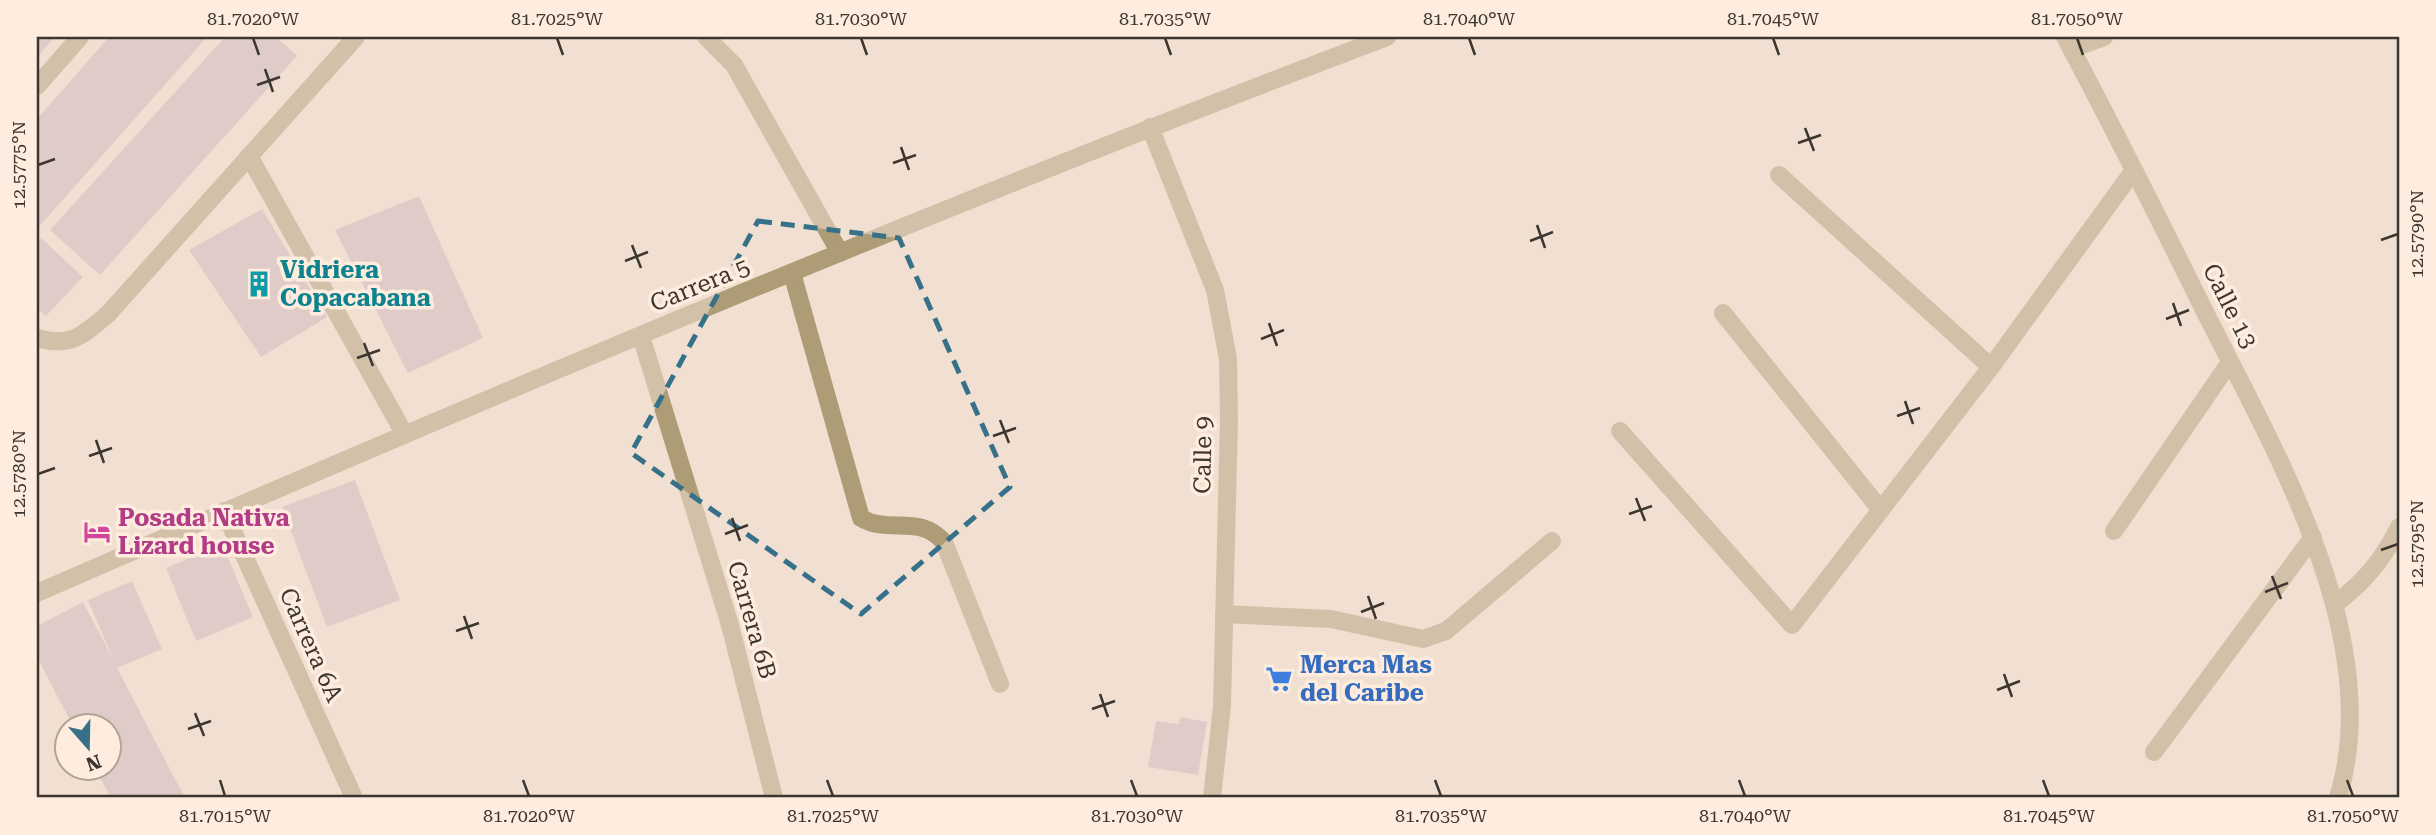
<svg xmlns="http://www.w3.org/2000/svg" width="2436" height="835" viewBox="0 0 2436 835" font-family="'Roboto Serif',serif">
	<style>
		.building { fill: #c9b4bd }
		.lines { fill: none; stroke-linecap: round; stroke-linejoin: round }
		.service { stroke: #ae9c77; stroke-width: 18 }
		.pedestrian { stroke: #ae9c77; stroke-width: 18 }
		.minor { stroke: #ae9c77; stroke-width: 18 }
		.tertiary { stroke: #ae9c77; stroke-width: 18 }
		.marked { fill: none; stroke: #367189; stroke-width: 5; stroke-dasharray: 14 9; stroke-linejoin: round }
		.ticks { fill: none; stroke: #3c3630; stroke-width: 2.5 }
		.labels { text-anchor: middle; stroke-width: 7; stroke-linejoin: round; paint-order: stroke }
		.culture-label { font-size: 24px; font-weight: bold; fill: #0d838f; stroke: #feedde; text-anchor: start }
		.street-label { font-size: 24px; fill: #3c3630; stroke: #feedde }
		.hotel-label { font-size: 24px; font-weight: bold; fill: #b23c85; stroke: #feedde; text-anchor: start }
		.shop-label { font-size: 24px; font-weight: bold; fill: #366cbe; stroke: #feedde; text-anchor: start }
		.neatline { fill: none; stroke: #3c3630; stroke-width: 2.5 }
		.ticks-label { font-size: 18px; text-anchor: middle; fill: #3c3630 }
	</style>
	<rect width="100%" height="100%" fill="#f1e0d1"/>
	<path class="building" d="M 37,37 L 55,37 L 37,57 Z
		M 109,37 L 207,37 L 39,227 L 37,119 Z
		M 225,37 L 276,37 L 297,56 L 100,275 L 50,230 Z
		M 419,196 L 483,338 L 408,373 L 335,230 Z
		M 262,209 L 327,317 L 261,357 L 189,250 Z
		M 41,238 L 83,277 L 46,316 L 37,308 L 37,243 Z
		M 355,480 L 400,600 L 327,627 L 282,507 Z
		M 222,544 L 253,617 L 196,641 L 166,568 Z
		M 132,581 L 162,649 L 117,668 L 185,798 L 111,798 L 95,768 L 108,768 L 108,726 L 73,726 L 37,657 L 37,626 L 83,602 L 114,661 L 88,600 Z
		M 1180,717 L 1207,722 L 1198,775 L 1148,767 L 1156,721 L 1179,724 Z"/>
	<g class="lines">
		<path class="service" d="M 1224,614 L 1331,619 L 1423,639 L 1446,631 L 1552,541"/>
		<path class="pedestrian" d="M 641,336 L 730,625 L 774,798
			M 224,511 L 354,798"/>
		<path class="minor" d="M 706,37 L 734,65 L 840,253
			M 2065,37 C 2113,127 2159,219 2204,310 C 2274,450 2387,638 2338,798
			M 2071,49 L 2104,37
			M 37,86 L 80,37
			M 249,156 L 404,433
			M 1779,175 L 1991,367
			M 792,273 L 861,518 C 890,535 918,513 944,542 L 1000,684
			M 1723,313 L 1880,509
			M 37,338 C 71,348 83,335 108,314 L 356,37
			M 1620,431 L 1792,625 L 1991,367 L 2134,170
			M 2114,531 L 2230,362
			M 2335,604 C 2364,582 2383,560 2399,527
			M 2154,752 L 2313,537"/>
		<path class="tertiary" d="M 1150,127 L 1215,290 L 1228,359 L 1229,419 L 1222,706 L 1212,798
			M 37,593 C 483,399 932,209 1387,37"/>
	</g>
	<path d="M0 0H2436V835H0ZM 758,221 L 899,238 L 1010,487 L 861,614 L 631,453 Z" fill="#f1e0d1" fill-opacity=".55" fill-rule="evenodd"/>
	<path class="marked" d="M 758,221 L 899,238 L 1010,487 L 861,614 L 631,453 Z"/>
	<path class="ticks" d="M 253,38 L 259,55M 557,38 L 563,55M 861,38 L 867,55M 1165,38 L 1171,55M 1469,38 L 1475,55M 1773,38 L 1779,55M 2077,38 L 2083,55M 265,69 L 273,92M 257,85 L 280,77M 1805,128 L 1814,151M 1798,143 L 1821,135M 901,147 L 909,170M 893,163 L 916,155M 38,165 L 55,159M 1537,225 L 1545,248M 2381,240 L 2398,234M 1530,241 L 1553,232M 632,245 L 641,268M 625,261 L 648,252M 2173,303 L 2181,326M 2166,319 L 2189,310M 1269,323 L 1277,346M 1261,339 L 1284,330M 364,343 L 373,366M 357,358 L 380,350M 1905,401 L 1913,424M 1897,416 L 1920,408M 1000,420 L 1009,443M 993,436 L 1016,428M 96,440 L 104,463M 89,456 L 112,448M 38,474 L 55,468M 1636,498 L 1645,521M 1629,514 L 1652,506M 732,518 L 740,541M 725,534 L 748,525M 2381,550 L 2398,544M 2272,576 L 2281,599M 2265,592 L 2288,583M 1368,596 L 1376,619M 1361,612 L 1384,603M 464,616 L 472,639M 456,631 L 479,623M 2004,674 L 2012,697M 1997,690 L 2020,681M 1100,694 L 1108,717M 1092,709 L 1115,701M 195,713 L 204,736M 188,729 L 211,721M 220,780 L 225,796M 523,780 L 529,796M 827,780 L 833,796M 1131,780 L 1137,796M 1435,780 L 1441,796M 1739,780 L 1745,796M 2043,780 L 2049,796M 2347,780 L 2353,796"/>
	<defs>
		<g id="building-bare" transform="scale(2.1)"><path d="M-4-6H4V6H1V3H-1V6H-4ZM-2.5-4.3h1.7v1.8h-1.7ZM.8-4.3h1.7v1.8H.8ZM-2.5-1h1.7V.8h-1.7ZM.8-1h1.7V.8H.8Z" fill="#0f9aa8" stroke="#feedde" stroke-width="2.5" paint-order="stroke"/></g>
		<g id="hotel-bare" transform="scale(2.1)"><path d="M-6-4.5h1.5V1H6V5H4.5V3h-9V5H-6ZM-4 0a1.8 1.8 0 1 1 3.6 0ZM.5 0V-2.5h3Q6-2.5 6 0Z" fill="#d1479c" stroke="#feedde" stroke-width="2.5" paint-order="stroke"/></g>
		<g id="supermarket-bare" transform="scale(2.1)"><path d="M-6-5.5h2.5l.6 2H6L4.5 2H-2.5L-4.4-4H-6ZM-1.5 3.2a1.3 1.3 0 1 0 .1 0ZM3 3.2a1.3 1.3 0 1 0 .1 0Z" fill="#3f7fe0" stroke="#feedde" stroke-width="2.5" paint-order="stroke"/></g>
	</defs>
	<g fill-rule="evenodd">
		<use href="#building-bare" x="259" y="284"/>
		<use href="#hotel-bare" x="97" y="532"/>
		<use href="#supermarket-bare" x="1279" y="679"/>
	</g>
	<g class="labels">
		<g class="culture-label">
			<text x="280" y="278">Vidriera<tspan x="280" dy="28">Copacabana</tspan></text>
		</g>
		<g class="street-label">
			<text transform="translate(700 285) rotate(-22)" y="8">Carrera 5</text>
			<text transform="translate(2230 306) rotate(63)" y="8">Calle 13</text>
			<text transform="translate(1203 455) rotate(-89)" y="8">Calle 9</text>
			<text transform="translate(752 620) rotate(74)" y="8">Carrera 6B</text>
			<text transform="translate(311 645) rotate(66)" y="8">Carrera 6A</text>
		</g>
		<g class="hotel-label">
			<text x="118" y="526">Posada Nativa<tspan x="118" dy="28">Lizard house</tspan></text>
		</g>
		<g class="shop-label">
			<text x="1300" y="673">Merca Mas<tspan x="1300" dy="28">del Caribe</tspan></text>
		</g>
	</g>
	<rect width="2436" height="835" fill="none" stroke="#feedde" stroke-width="77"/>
	<g transform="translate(88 747) rotate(160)"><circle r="33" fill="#feedde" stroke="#b0a498" stroke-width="2"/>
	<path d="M0-5L12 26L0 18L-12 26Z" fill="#367189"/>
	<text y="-10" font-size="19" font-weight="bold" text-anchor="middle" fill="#3c3630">N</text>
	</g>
	<rect x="38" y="38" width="2360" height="758" class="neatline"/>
	<g class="ticks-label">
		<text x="253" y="25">81.7020°W</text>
		<text x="557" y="25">81.7025°W</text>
		<text x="861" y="25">81.7030°W</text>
		<text x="1165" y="25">81.7035°W</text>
		<text x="1469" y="25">81.7040°W</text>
		<text x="1773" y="25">81.7045°W</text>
		<text x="2077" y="25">81.7050°W</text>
		<text transform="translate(19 165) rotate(-90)" y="6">12.5775°N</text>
		<text transform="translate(2417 234) rotate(-90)" y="6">12.5790°N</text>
		<text transform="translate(19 474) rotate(-90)" y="6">12.5780°N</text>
		<text transform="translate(2417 544) rotate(-90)" y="6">12.5795°N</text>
		<text x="225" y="822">81.7015°W</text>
		<text x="529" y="822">81.7020°W</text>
		<text x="833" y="822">81.7025°W</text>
		<text x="1137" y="822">81.7030°W</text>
		<text x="1441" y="822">81.7035°W</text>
		<text x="1745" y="822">81.7040°W</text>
		<text x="2049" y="822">81.7045°W</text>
		<text x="2353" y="822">81.7050°W</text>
	</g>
</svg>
